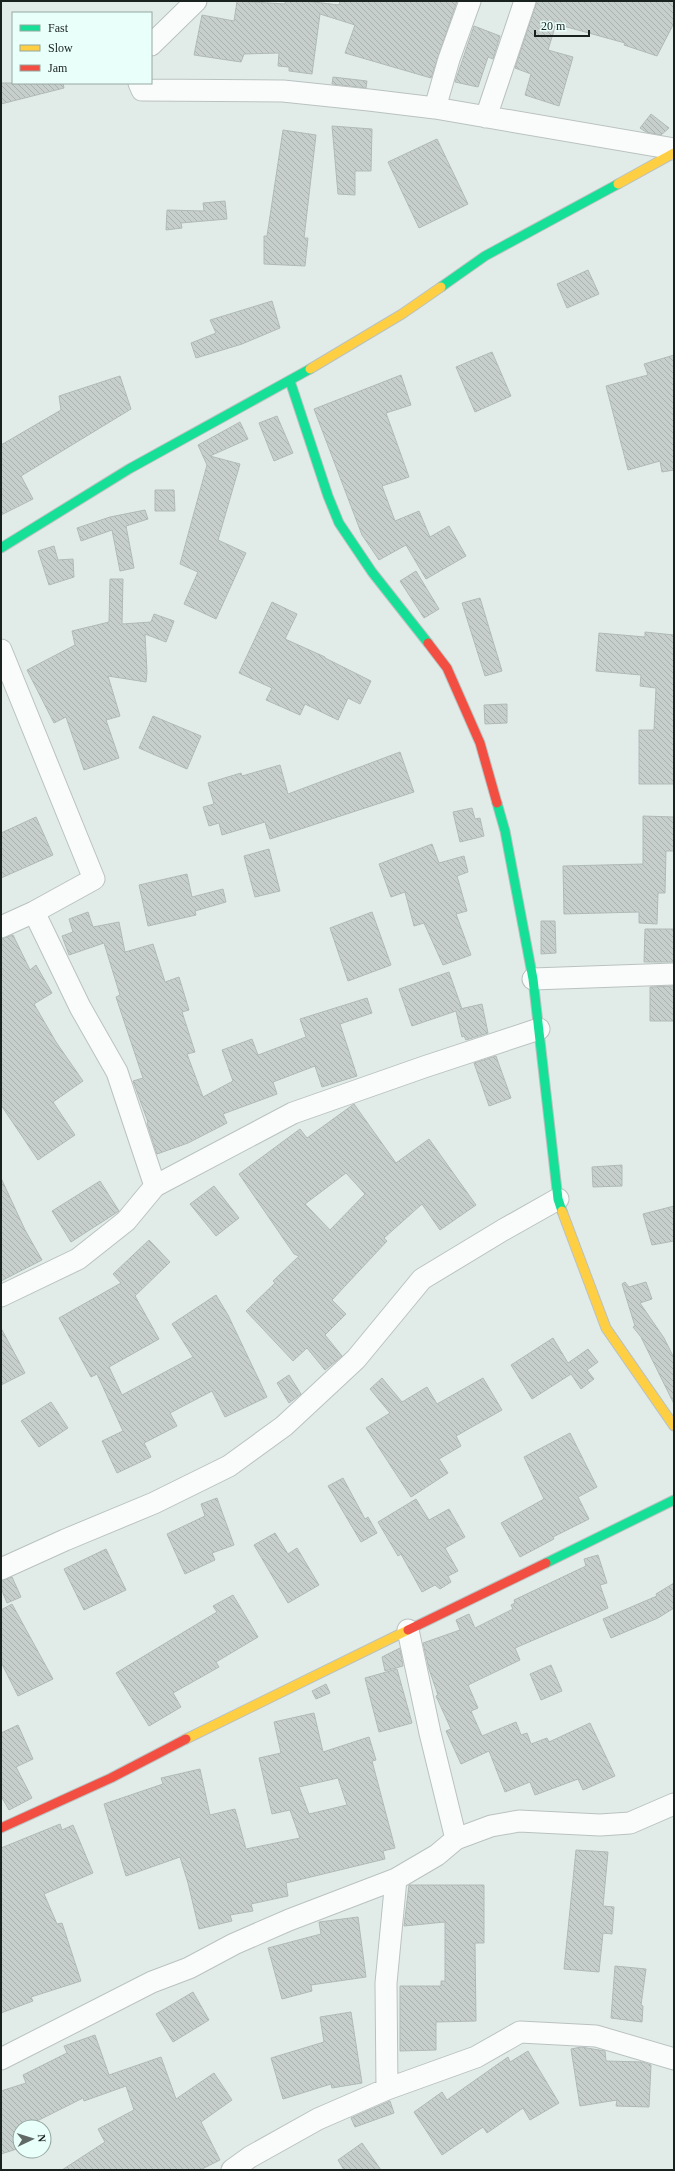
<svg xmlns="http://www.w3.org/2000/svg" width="675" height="2171" viewBox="0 0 675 2171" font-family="'Times New Roman',serif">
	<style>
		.building { fill: url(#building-back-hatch); stroke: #b2bab8; fill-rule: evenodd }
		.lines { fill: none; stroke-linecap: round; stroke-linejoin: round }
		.street-casing { stroke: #bac2c0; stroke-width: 23 }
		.fast-casing { stroke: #bac2c0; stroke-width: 11 }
		.slow-casing { stroke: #bac2c0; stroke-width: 11 }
		.jam-casing { stroke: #bac2c0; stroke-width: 11 }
		.street { stroke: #fafcfc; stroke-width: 21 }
		.fast { stroke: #16e098; stroke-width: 9 }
		.slow { stroke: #ffcf43; stroke-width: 9 }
		.jam { stroke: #f24e42; stroke-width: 9 }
	</style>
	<defs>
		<pattern id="building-back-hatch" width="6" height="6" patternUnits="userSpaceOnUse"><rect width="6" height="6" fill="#c7cfcd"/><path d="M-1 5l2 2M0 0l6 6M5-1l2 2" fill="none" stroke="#aab1b0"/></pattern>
	</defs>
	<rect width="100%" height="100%" fill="#e1ece9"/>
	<path class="building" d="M 237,1 L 285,4 L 285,1 L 306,1 L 339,5 L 340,1 L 457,1 L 431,78 L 345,53 L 355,25 L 320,14 L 312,74 L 289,71 L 289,67 L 278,66 L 279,53 L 244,54 L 241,62 L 194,55 L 202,15 L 234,21 Z
		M 537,1 L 674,1 L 674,23 L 657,56 L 624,45 L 625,43 L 556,24 L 548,50 L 573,57 L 559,106 L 525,95 L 531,74 L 515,68 Z
		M 474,26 L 500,36 L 493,59 L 488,57 L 478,87 L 455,82 Z
		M 333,77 L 367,81 L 366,88 L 332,84 Z
		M 1,83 L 63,83 L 64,88 L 1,104 Z
		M 651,114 L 669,128 L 661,135 L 646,132 L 640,128 Z
		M 332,126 L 372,129 L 371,171 L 355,171 L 355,195 L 338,194 Z
		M 283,130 L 316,135 L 304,238 L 308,238 L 305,266 L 264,264 L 264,236 L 267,236 Z
		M 437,139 L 468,204 L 419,228 L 388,162 Z
		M 225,201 L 227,219 L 181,223 L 182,228 L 166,230 L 167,210 L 204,211 L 203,203 Z
		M 588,270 L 599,294 L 567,308 L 557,284 Z
		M 272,301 L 280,328 L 242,344 L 196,358 L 191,343 L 216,333 L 210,320 Z
		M 492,352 L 511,396 L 475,412 L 456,367 Z
		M 674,355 L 674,470 L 662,472 L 660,461 L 628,470 L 606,386 L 648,375 L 644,364 Z
		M 401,375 L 411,405 L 386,413 L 409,477 L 382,486 L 395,521 L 419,511 L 430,537 L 449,526 L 466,556 L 426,579 L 406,545 L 379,560 L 362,535 L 314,409 Z
		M 120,376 L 131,409 L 21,476 L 33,499 L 1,515 L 1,445 L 61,410 L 59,396 Z
		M 277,416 L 293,453 L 274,461 L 259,423 Z
		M 240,422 L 248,439 L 210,456 L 240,464 L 218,540 L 246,553 L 216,619 L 184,604 L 198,572 L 180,564 L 207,465 L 198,445 Z
		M 155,490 L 174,490 L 175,511 L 155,511 Z
		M 145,510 L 148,519 L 126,526 L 134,568 L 120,571 L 112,530 L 81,541 L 77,528 L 110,517 Z
		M 54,546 L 58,560 L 73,559 L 74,577 L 49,585 L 38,551 Z
		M 416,571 L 439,609 L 424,618 L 400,581 Z
		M 110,579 L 123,579 L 122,624 L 151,622 L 154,614 L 174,621 L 166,642 L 145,634 L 147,672 L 146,682 L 108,676 L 120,716 L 106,720 L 119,758 L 84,770 L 66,717 L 54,723 L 27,670 L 75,645 L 72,631 L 109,622 Z
		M 480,598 L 502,671 L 485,676 L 462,603 Z
		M 272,602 L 297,614 L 285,639 L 325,657 L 325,658 L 371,681 L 360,704 L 348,698 L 338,720 L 305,704 L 300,715 L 266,700 L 272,688 L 239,673 Z
		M 645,632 L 674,635 L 674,784 L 639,784 L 639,730 L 654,730 L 656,688 L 640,686 L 641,675 L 596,671 L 599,633 L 645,637 Z
		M 507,704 L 507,723 L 485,724 L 484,705 Z
		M 153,716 L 201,736 L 187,769 L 139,748 Z
		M 400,752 L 414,792 L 270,839 L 265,822 L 222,835 L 219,823 L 209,826 L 203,807 L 214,804 L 208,783 L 241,773 L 242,776 L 280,765 L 288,794 Z
		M 472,808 L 475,819 L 480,818 L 484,836 L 460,842 L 453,812 Z
		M 643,816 L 674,817 L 674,851 L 666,851 L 665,893 L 658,893 L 657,924 L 639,923 L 639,912 L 564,914 L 563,866 L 643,864 Z
		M 36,817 L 53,855 L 1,878 L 1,833 Z
		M 432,844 L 439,863 L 464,856 L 468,872 L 457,876 L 467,911 L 456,914 L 471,955 L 443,965 L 424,923 L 414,926 L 405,892 L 391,897 L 379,864 Z
		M 269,849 L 280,891 L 255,897 L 244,856 Z
		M 187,874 L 192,897 L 223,889 L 226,902 L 195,911 L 196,915 L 148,926 L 139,885 Z
		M 88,912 L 93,927 L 119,922 L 125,952 L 153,944 L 165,982 L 179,977 L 189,1010 L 182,1012 L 195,1052 L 187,1054 L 203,1097 L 233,1081 L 222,1050 L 252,1039 L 258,1055 L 306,1037 L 300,1019 L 367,998 L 372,1013 L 340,1024 L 357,1076 L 322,1087 L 315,1066 L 273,1082 L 277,1094 L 223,1114 L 227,1123 L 188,1143 L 157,1154 L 147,1123 L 148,1122 L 133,1081 L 143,1078 L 116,997 L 120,995 L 104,943 L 69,955 L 62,936 L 73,932 L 69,919 Z
		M 372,912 L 391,965 L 348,981 L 330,928 Z
		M 541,921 L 555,921 L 556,953 L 541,954 Z
		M 645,929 L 674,929 L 674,962 L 644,962 Z
		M 13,935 L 30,970 L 36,965 L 52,993 L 34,1004 L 56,1042 L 83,1081 L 53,1102 L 75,1135 L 38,1160 L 1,1105 L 1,939 Z
		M 449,972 L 462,1009 L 460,1009 L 482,1004 L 488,1033 L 466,1040 L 464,1036 L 462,1037 L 456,1011 L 412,1026 L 399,989 Z
		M 674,986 L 674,1021 L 650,1021 L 650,987 Z
		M 496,1056 L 511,1098 L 489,1106 L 474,1063 Z
		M 354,1104 L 396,1163 L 429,1139 L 476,1205 L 440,1230 L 422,1204 L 384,1238 L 387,1241 L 332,1300 L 346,1314 L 325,1335 L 342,1356 L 325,1370 L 307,1348 L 293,1361 L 246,1311 L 275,1283 L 273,1281 L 299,1256 L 294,1254 L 239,1174 L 300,1129 L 307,1138 ZM 346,1173 L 365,1194 L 330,1230 L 305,1204 Z
		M 622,1165 L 622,1186 L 593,1187 L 592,1167 Z
		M 1,1178 L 25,1230 L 42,1260 L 1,1281 Z
		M 100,1181 L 119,1211 L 71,1242 L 52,1211 Z
		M 214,1186 L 239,1218 L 216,1236 L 190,1204 Z
		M 674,1206 L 674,1241 L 652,1245 L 643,1214 Z
		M 149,1240 L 170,1262 L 135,1296 L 159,1339 L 109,1367 L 122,1395 L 193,1357 L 172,1324 L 216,1295 L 228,1315 L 267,1397 L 225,1417 L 212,1391 L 170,1413 L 177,1426 L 144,1443 L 151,1457 L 117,1473 L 102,1441 L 123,1431 L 97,1374 L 91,1377 L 59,1318 L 121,1283 L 113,1274 Z
		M 625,1282 L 629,1287 L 646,1282 L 652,1299 L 640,1303 L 664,1338 L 674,1358 L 674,1404 L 641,1337 L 633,1327 L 635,1326 L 622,1284 Z
		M 1,1328 L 25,1373 L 1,1385 Z
		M 553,1338 L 568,1363 L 588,1349 L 598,1362 L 587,1370 L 594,1379 L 581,1389 L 571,1374 L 532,1399 L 511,1365 Z
		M 289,1375 L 301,1394 L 289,1403 L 277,1383 Z
		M 382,1378 L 402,1402 L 427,1387 L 437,1404 L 483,1378 L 502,1410 L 456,1436 L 461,1446 L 439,1459 L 448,1473 L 411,1497 L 366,1428 L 390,1413 L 370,1389 Z
		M 51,1402 L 68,1428 L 39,1447 L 21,1421 Z
		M 570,1433 L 597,1487 L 578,1497 L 589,1519 L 553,1537 L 554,1539 L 520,1557 L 501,1523 L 544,1499 L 524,1457 Z
		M 343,1478 L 365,1519 L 368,1517 L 377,1533 L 361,1542 L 328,1486 Z
		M 217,1498 L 234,1545 L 212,1553 L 215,1560 L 185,1574 L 167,1534 L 205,1516 L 201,1504 Z
		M 416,1499 L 429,1520 L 449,1509 L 465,1537 L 445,1548 L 458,1571 L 448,1576 L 451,1582 L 440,1589 L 435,1585 L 422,1592 L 401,1554 L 398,1556 L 378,1522 Z
		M 275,1533 L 288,1554 L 297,1548 L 319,1585 L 288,1603 L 254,1545 Z
		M 106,1549 L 126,1590 L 84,1610 L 64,1569 Z
		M 598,1555 L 607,1583 L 600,1585 L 608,1608 L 515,1648 L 520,1660 L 468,1685 L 478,1708 L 471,1711 L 482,1736 L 516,1722 L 521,1735 L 527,1733 L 531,1744 L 547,1738 L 549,1742 L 590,1723 L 615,1776 L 583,1790 L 578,1779 L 535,1795 L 530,1782 L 505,1792 L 489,1751 L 461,1764 L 446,1731 L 451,1729 L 436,1696 L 438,1695 L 429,1669 L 423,1643 L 460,1630 L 456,1620 L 469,1614 L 475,1628 L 513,1609 L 511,1605 L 515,1603 L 514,1600 L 586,1566 L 584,1559 Z
		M 12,1577 L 21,1597 L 7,1603 L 1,1588 L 1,1581 Z
		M 674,1583 L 674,1608 L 658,1618 L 611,1638 L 603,1619 L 657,1596 L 656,1594 Z
		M 233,1595 L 258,1637 L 216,1662 L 219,1667 L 173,1693 L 181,1707 L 149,1726 L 116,1673 L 217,1612 L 213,1606 Z
		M 12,1604 L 53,1679 L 18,1696 L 1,1662 L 1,1610 Z
		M 400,1648 L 403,1666 L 385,1671 L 382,1657 Z
		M 551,1665 L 562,1691 L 541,1700 L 530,1674 Z
		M 397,1669 L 412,1723 L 379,1732 L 365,1678 Z
		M 326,1684 L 330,1693 L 316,1699 L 312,1691 Z
		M 314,1713 L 323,1752 L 369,1737 L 376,1760 L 372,1761 L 395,1848 L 383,1851 L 385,1859 L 286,1883 L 288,1896 L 251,1904 L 253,1911 L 230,1915 L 232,1921 L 199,1929 L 188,1883 L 180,1857 L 126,1876 L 104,1804 L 163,1784 L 161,1778 L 200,1769 L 210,1815 L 235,1809 L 246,1849 L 300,1838 L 290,1810 L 272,1814 L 259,1758 L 281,1753 L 274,1722 ZM 338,1778 L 347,1805 L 309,1814 L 299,1787 Z
		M 18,1725 L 33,1759 L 16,1767 L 32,1798 L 9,1810 L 1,1796 L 1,1733 Z
		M 60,1824 L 62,1830 L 73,1825 L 93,1873 L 44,1894 L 57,1924 L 62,1923 L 81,1981 L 31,1997 L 33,2001 L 1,2013 L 1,1848 Z
		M 576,1850 L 608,1852 L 603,1906 L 614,1907 L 612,1934 L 603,1933 L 599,1972 L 564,1969 Z
		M 409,1885 L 484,1885 L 484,1943 L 475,1943 L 476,2021 L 436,2022 L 436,2050 L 400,2051 L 400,1986 L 441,1986 L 441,1981 L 445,1981 L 445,1922 L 404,1926 Z
		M 358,1917 L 366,1977 L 311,1985 L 312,1991 L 282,1999 L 268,1948 L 321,1934 L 319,1922 Z
		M 615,1966 L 646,1969 L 641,2005 L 643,2006 L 642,2022 L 611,2018 Z
		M 193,1992 L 209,2020 L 173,2042 L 156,2014 Z
		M 351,2012 L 362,2083 L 332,2088 L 331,2084 L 283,2099 L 271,2058 L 324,2042 L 320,2017 Z
		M 95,2035 L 109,2075 L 161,2057 L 176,2099 L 214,2073 L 232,2100 L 201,2122 L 220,2160 L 200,2170 L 62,2170 L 105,2142 L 98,2129 L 134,2110 L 126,2086 L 84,2101 L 83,2098 L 25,2127 L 20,2127 L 20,2148 L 1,2154 L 1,2091 L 26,2083 L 23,2075 L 67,2053 L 64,2046 Z
		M 581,2047 L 605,2051 L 606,2061 L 643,2062 L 651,2065 L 649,2107 L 616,2106 L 617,2100 L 580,2106 L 571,2049 Z
		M 528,2051 L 559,2103 L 530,2120 L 523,2108 L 487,2133 L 483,2127 L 442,2155 L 414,2112 L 442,2092 L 447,2100 L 508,2057 L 510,2062 Z
		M 390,2101 L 394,2113 L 355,2127 L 351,2118 Z
		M 362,2143 L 381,2170 L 344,2170 L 338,2160 Z"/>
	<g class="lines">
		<g class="street-casing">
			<path id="street" d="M 151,45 L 196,1
				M 139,83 L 142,90 L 283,91 L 369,100 L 435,108 L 674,149
				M 435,108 L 449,59 L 470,1
				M 486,117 L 525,1
				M 1,650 L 94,879 L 34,912 L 1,927
				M 34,912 L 80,1007 L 117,1072 L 155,1186
				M 533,979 L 674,974
				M 1,1296 L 78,1259 L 126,1221 L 155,1186 L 293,1113 L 424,1067 L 539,1029
				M 1,1569 L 65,1540 L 154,1503 L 229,1466 L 284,1426 L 356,1359 L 422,1279 L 503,1230 L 558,1199
				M 408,1630 L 430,1733 L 456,1839
				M 1,2059 L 152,1982 L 189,1968 L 234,1944 L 289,1920 L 396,1879 L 437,1855 L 456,1839 L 491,1826 L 519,1821 L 600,1825 L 630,1823 L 674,1804
				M 387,2089 L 386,1983 L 396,1879
				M 232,2170 L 250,2157 L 318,2119 L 387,2089 L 476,2057 L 520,2032 L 596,2036 L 674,2059"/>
		</g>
		<g class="fast-casing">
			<path id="fast" d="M 441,287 L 485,256 L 618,184
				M 290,381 L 328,496 L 339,523 L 372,572 L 428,643
				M 1,548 L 129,469 L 310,369
				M 497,803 L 505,831 L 533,979 L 558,1199 L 562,1211
				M 546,1563 L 674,1500"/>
		</g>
		<g class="slow-casing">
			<path id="slow" d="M 618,184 L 674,153
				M 310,369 L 402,314 L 441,287
				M 562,1211 L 606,1328 L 674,1426
				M 186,1739 L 408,1630"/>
		</g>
		<g class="jam-casing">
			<path id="jam" d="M 428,643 L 447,668 L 480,743 L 497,803
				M 408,1630 L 546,1563
				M 1,1828 L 111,1778 L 186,1739"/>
		</g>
		<use href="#street" class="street"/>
		<use href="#fast" class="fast"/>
		<use href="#slow" class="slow"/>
		<use href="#jam" class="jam"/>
	</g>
	<rect width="675" height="2171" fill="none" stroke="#1a2220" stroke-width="4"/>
	<rect x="12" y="12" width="140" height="72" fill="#e9fff9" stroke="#96a7a2"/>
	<rect x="20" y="25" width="20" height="6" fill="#16e098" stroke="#96a7a2"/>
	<text x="48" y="32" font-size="12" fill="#1a2220">Fast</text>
	<rect x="20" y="45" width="20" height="6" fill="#ffcf43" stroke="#96a7a2"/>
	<text x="48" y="52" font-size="12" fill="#1a2220">Slow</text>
	<rect x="20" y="65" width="20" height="6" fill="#f24e42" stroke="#96a7a2"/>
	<text x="48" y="72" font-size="12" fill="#1a2220">Jam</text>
	<g transform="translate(32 2139) rotate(86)"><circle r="19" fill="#e9fff9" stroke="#96a7a2"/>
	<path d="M0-3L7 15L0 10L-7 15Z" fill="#606966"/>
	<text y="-6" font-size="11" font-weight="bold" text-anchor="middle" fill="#1a2220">N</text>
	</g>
	<path d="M535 30v6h54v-6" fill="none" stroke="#1a2220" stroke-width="2"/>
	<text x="541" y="30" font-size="12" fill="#1a2220" stroke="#e9fff9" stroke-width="3" paint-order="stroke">20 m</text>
</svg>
